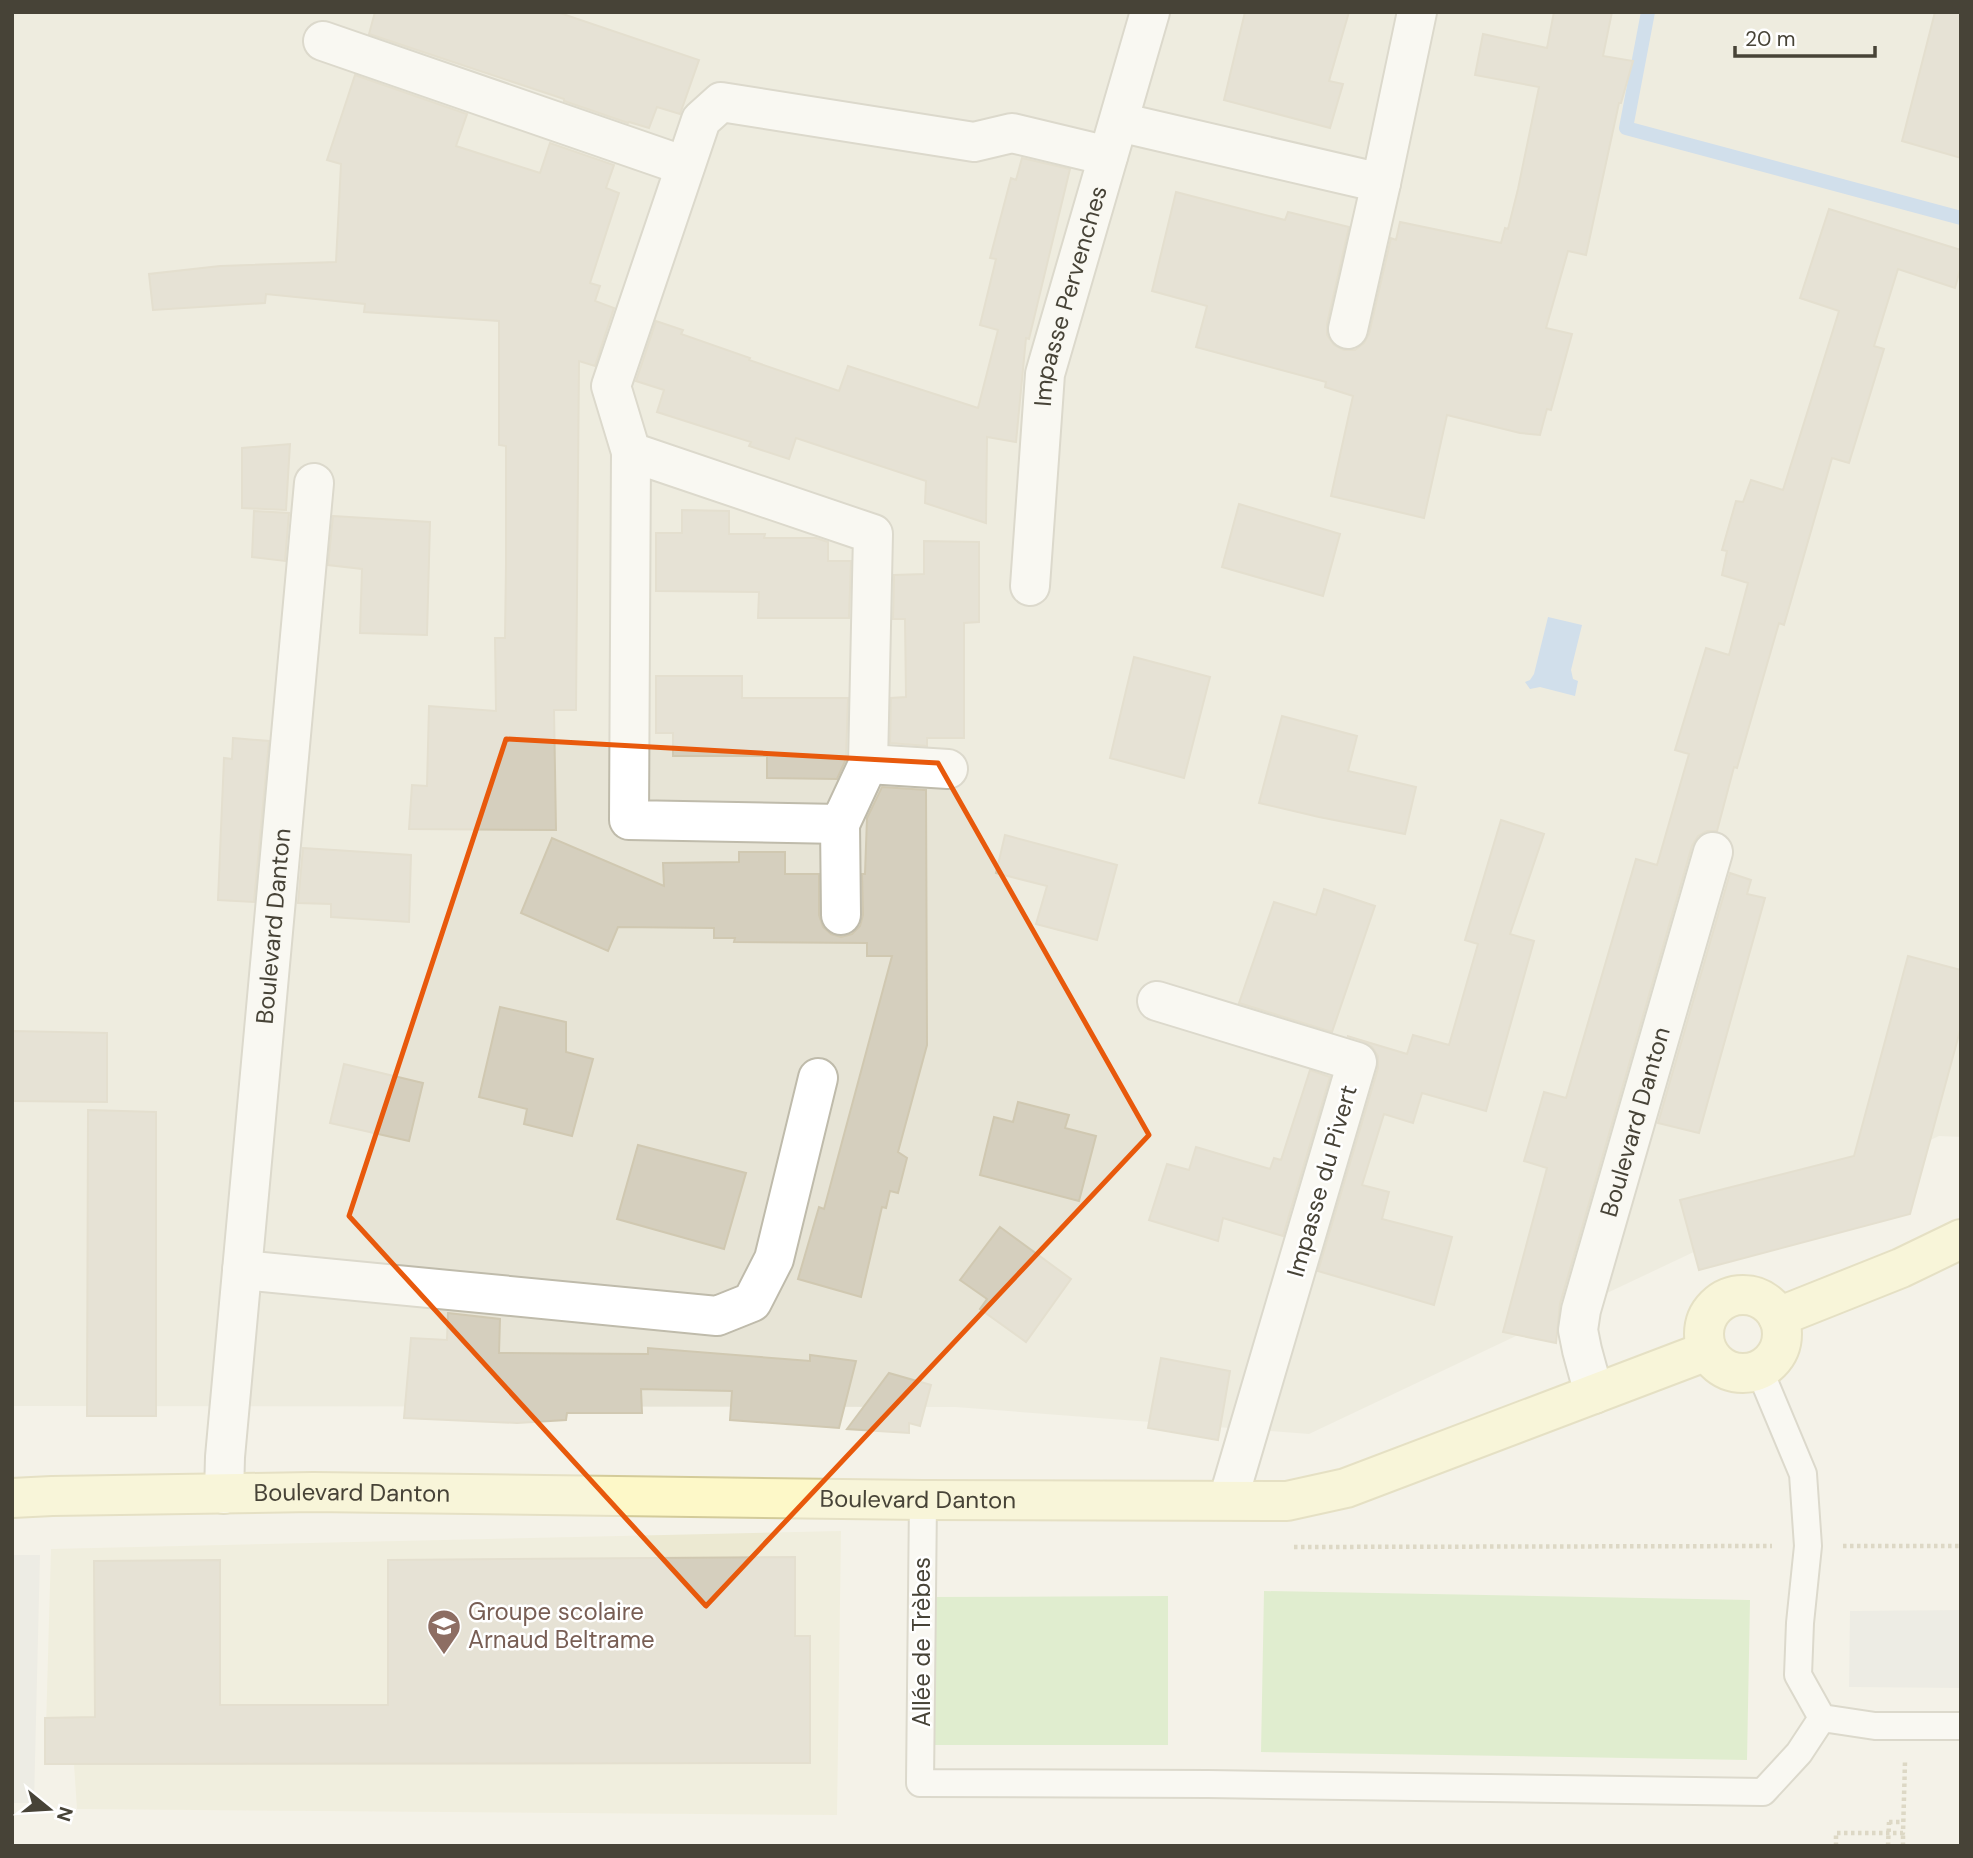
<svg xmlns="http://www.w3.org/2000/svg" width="1973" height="1858" viewBox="0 0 1973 1858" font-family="'DM Sans',sans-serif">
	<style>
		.residential { fill: #e7e4d6 }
		.education { fill: #ece9d2 }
		.green { fill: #c8e7b2 }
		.parking { fill: #e5e4e0 }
		.water { fill: #a6c7ef }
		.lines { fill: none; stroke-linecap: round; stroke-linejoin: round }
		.stream { stroke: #a6c7ef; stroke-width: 14 }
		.building { fill: #d5cfbe; stroke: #d0c8b1; stroke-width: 2 }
		.service-casing { stroke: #bfbbab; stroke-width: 30 }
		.minor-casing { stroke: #bfbbab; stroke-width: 42 }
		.secondary-casing { stroke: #d3cb99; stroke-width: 42 }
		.path { stroke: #c0b99c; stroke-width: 4.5; stroke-dasharray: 3.5 3.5; stroke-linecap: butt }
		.service { stroke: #fff; stroke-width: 26 }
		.minor { stroke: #fff; stroke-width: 38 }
		.secondary { stroke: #fdf8c8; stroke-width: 38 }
		.path-bridge { stroke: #c0b99c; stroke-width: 4.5; stroke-dasharray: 3.5 3.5; stroke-linecap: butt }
		.marked { fill: none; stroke: #e8590c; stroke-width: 5; stroke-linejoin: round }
		.labels { text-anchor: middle; stroke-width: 5; stroke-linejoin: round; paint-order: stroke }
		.street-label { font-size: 24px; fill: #474337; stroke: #fff }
		.education-label { font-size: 24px; fill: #785e54; stroke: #fff; text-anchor: start }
	</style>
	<rect width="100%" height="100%" fill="#f4f2e8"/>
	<path class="residential" d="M 12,12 L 1961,12 L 1961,1137 L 1939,1136 L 1309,1434 L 955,1407 L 12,1406 Z"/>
	<path class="education" d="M 841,1531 L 837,1815 L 77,1809 L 74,1764 L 45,1764 L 51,1549 Z"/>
	<path class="green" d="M 1264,1591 L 1750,1600 L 1747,1760 L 1261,1752 Z
		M 1168,1596 L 1168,1745 L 929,1745 L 929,1597 Z"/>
	<path class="parking" d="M 12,1555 L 40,1555 L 34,1803 L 12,1803 Z
		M 1961,1610 L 1961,1688 L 1849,1687 L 1850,1611 Z"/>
	<path class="water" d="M 1548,617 L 1582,625 L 1571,670 L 1573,679 L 1578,681 L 1575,696 L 1540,687 L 1530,689 L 1525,682 L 1530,680 L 1534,674 Z"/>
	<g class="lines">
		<path class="stream" d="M 1648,12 L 1626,128 L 1961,218"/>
	</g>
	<path class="building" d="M 375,12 L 557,12 L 699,60 L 680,114 L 657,107 L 649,128 L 629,122 L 628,123 L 564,101 L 564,99 L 369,34 Z
		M 1245,12 L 1349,12 L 1329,81 L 1343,84 L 1330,128 L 1224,100 Z
		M 1554,12 L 1612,12 L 1603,56 L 1633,61 L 1621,103 L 1619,103 L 1586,255 L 1568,251 L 1546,328 L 1572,334 L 1551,410 L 1547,409 L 1540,435 L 1520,433 L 1447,415 L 1424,518 L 1331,496 L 1353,396 L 1325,387 L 1326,382 L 1196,347 L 1207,306 L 1152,291 L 1176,192 L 1285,220 L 1288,212 L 1349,227 L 1327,324 L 1327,335 L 1334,345 L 1344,350 L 1355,350 L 1364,343 L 1369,334 L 1391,238 L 1396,240 L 1400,222 L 1501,243 L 1505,228 L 1508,229 L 1518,189 L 1539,87 L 1475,75 L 1483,34 L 1547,48 Z
		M 1935,12 L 1961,12 L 1961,158 L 1902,141 Z
		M 355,75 L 467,114 L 456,146 L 540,173 L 550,143 L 614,165 L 606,188 L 619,193 L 590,283 L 600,286 L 595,301 L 614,308 L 595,366 L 579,361 L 576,710 L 554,710 L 556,830 L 409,829 L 412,785 L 427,786 L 429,706 L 496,711 L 495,638 L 505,638 L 506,564 L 506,446 L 499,445 L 499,321 L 364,312 L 365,304 L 266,294 L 265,303 L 153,310 L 149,274 L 220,266 L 336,262 L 341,164 L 327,160 Z
		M 1022,158 L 1070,169 L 1029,339 L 1026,338 L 1016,442 L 987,437 L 986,523 L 925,503 L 926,481 L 796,438 L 789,459 L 749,446 L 751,442 L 657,412 L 664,390 L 636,381 L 656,321 L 683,330 L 681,334 L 750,358 L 749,360 L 839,391 L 848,366 L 978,408 L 998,330 L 980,325 L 996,259 L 990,258 L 1011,178 L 1016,180 Z
		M 1829,209 L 1961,250 L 1961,266 L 1955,288 L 1898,269 L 1874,346 L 1884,349 L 1849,463 L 1832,458 L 1784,625 L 1779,623 L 1737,768 L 1734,767 L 1717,831 L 1707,831 L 1698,836 L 1692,846 L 1560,1304 L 1556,1343 L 1503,1332 L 1547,1168 L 1524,1161 L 1544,1092 L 1566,1098 L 1636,859 L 1657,865 L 1689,754 L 1675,750 L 1706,648 L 1729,655 L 1748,583 L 1722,575 L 1727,551 L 1722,550 L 1736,501 L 1743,502 L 1751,480 L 1783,490 L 1839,311 L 1800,298 Z
		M 290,444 L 286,510 L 242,508 L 242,448 Z
		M 1239,504 L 1340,534 L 1323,596 L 1222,567 Z
		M 682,510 L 729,511 L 729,534 L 765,534 L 764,538 L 816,538 L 828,542 L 828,561 L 851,561 L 849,618 L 758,618 L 759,592 L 656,591 L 656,533 L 682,533 Z
		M 254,511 L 289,513 L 285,561 L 252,557 Z
		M 333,516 L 430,522 L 427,635 L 360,633 L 362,569 L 328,565 Z
		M 924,541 L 979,542 L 979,622 L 964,623 L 964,738 L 927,738 L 927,746 L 890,743 L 891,698 L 906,697 L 905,619 L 893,619 L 894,575 L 924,574 Z
		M 1134,657 L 1210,677 L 1184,778 L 1110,758 Z
		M 656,676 L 742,676 L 742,698 L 848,698 L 846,759 L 837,779 L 767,778 L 767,756 L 673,756 L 673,733 L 656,733 Z
		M 1282,716 L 1357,736 L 1348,771 L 1416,787 L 1405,834 L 1319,817 L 1259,803 Z
		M 233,738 L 269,741 L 254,902 L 218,900 L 224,758 L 232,759 Z
		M 882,787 L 926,790 L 927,1045 L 898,1152 L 907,1158 L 898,1193 L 890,1191 L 886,1208 L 882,1207 L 861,1297 L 798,1279 L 819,1207 L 824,1209 L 892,956 L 867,956 L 867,943 L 734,942 L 735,938 L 714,938 L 714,928 L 618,927 L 608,951 L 521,913 L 552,838 L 664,886 L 663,863 L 739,862 L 739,852 L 785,852 L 785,874 L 819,874 L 819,915 L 823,927 L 831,934 L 841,937 L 852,934 L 860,926 L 863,915 L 862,874 L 865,874 L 867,818 Z
		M 1501,820 L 1544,834 L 1510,934 L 1534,941 L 1486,1111 L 1422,1093 L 1413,1123 L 1384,1114 L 1362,1185 L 1389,1192 L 1382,1219 L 1452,1237 L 1434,1305 L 1318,1271 L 1378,1068 L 1378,1056 L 1372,1047 L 1363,1041 L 1347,1036 L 1407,1054 L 1413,1035 L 1449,1045 L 1478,944 L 1465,940 Z
		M 1005,835 L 1117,865 L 1097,940 L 1036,924 L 1047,886 L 996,873 Z
		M 303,848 L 411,855 L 409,922 L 331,917 L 331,904 L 298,903 Z
		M 1730,873 L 1751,880 L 1747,894 L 1765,898 L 1699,1133 L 1658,1123 Z
		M 1324,889 L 1375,906 L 1332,1032 L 1239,1003 L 1274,902 L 1316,915 Z
		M 1908,956 L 1961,970 L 1961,1027 L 1910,1214 L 1699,1270 L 1680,1200 L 1854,1156 Z
		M 500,1007 L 566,1022 L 566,1052 L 593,1059 L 572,1136 L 524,1124 L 527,1109 L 479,1097 Z
		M 12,1031 L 107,1033 L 107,1102 L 12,1101 Z
		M 344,1064 L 423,1083 L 409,1141 L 330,1123 Z
		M 1310,1070 L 1330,1077 L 1283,1236 L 1223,1218 L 1218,1241 L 1149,1220 L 1167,1164 L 1189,1170 L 1196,1147 L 1270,1169 L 1274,1158 L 1281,1160 Z
		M 1018,1102 L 1069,1115 L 1065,1128 L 1096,1136 L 1079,1201 L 980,1175 L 994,1117 L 1013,1122 Z
		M 88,1110 L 156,1112 L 156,1416 L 87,1416 Z
		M 638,1145 L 746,1173 L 724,1249 L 617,1219 Z
		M 1000,1227 L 1071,1279 L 1026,1342 L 980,1309 L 987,1299 L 960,1280 Z
		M 448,1313 L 500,1319 L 499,1353 L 648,1354 L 648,1348 L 810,1361 L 810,1355 L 856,1361 L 839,1428 L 730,1420 L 732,1391 L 641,1389 L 642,1413 L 567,1413 L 566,1420 L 517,1423 L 404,1418 L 411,1338 L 447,1340 Z
		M 1161,1358 L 1230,1371 L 1218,1440 L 1148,1428 Z
		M 889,1373 L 931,1385 L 920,1426 L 909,1423 L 909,1433 L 847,1429 Z
		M 795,1557 L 795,1636 L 810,1636 L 810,1763 L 45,1764 L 45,1718 L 95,1717 L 94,1561 L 220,1560 L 220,1705 L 388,1705 L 388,1560 Z"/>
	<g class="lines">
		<g class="service-casing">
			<path id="service" d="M 1759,1369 L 1803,1474 L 1808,1546 L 1800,1623 L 1798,1675 L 1822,1718 L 1875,1726 L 1961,1726
				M 923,1500 L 920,1783 L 1208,1784 L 1763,1792 L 1799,1753 L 1822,1718"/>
		</g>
		<g class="minor-casing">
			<g id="minor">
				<path d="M 323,41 L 685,166"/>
				<path d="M 1119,122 L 1381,183 L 1417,12"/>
				<path d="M 1348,329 L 1381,183"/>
				<path d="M 631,452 L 873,534 L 868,764 L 840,824 L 629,820 L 631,452 L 611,386 L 701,120 L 721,102 L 974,142 L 1012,133 L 1108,156"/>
				<path id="s1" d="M 1030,586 L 1045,374 L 1150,12"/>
				<path d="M 868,764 L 948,769"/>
				<path d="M 840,824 L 841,915"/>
				<path d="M 1157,1001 L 1357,1062 L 1228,1500"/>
				<path d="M 242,1270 L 717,1316 L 752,1302 L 774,1259 L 818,1078"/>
				<path id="s2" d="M 1594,1394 L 1582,1350 L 1578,1330 L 1581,1310 L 1713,852"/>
				<path id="s3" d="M 224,1494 L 225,1457 L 314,483"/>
			</g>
		</g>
		<g class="secondary-casing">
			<g id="secondary">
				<circle cx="1743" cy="1334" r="39"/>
				<path d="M 1778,1317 L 1901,1268 L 1961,1239"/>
				<path id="s4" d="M 12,1498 L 52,1496 L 313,1492 L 923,1500 L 1287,1501 L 1346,1488 L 1707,1351"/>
			</g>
		</g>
		<path class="path" d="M 1843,1546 L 1961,1546
			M 1294,1547 L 1772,1546
			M 1889,1822 L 1903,1822
			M 1836,1846 L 1836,1833 L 1903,1833 L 1905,1762
			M 1903,1846 L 1903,1833"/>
		<use href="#service" class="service"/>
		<use href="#minor" class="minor"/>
		<use href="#secondary" class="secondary"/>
		<path class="path-bridge" d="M 1888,1846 L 1889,1822"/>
	</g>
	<path d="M0 0H1973V1858H0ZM 506,739 L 938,763 L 1149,1135 L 706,1606 L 349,1216 Z" fill="#f4f2e8" fill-opacity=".55" fill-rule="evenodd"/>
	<path class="marked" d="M 506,739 L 938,763 L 1149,1135 L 706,1606 L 349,1216 Z"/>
	<defs>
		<g id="school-pin" transform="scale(1.75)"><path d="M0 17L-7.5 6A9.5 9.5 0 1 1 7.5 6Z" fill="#8d6e63" stroke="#fff"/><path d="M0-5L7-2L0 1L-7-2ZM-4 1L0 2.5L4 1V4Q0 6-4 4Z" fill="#fff"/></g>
	</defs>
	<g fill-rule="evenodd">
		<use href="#school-pin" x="444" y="1626"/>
	</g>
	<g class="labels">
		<g class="street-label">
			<text dy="8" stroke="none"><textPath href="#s1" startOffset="294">Impasse Pervenches</textPath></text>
			<text dy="8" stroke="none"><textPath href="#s3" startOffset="570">Boulevard Danton</textPath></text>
			<text dy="8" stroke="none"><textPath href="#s2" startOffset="282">Boulevard Danton</textPath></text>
			<text transform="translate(1322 1181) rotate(-74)" y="8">Impasse du Pivert</text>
			<text dy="8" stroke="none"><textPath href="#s4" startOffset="340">Boulevard Danton</textPath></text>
			<text dy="8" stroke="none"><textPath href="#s4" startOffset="906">Boulevard Danton</textPath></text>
			<text transform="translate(922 1642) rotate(-90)" y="8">Allée de Trèbes</text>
		</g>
		<g class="education-label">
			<text x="468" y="1620">Groupe scolaire<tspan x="468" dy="28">Arnaud Beltrame</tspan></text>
		</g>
	</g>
	<rect width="1973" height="1858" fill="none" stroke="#474337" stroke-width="28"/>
	<g transform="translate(49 1809) rotate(108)" stroke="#ffffff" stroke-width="5" paint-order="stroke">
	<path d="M0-5L12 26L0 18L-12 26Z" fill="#474337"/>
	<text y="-10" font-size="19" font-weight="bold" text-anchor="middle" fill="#474337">N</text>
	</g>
	<path d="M1735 46v10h140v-10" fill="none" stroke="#474337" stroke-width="3.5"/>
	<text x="1745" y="46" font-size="21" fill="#474337" stroke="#ffffff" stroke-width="5" paint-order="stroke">20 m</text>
</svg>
